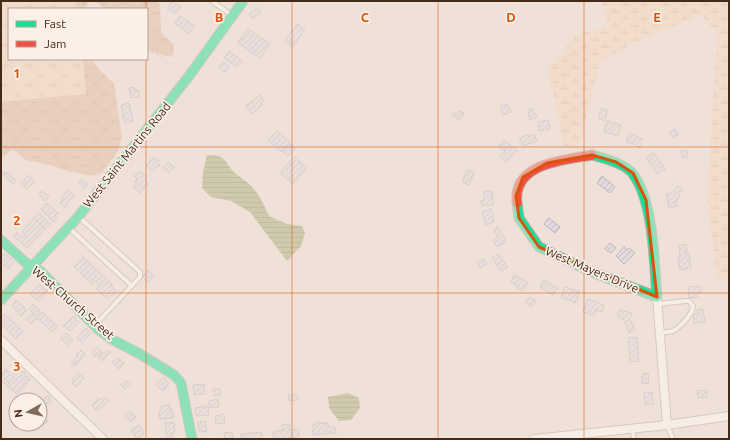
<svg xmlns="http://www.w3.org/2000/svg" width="730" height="440" viewBox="0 0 730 440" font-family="Ubuntu,sans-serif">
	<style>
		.forest { fill: url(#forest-crowns) }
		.wetland { fill: url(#wetland-marsh) }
		.park { fill: url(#park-tufts) }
		.water { fill: url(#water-rules) }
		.building { fill: url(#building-hatch); stroke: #c0b6be }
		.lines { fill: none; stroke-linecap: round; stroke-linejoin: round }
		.lane-casing { stroke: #bdab9e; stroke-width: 6 }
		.street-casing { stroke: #bdab9e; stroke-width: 10 }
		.fast-casing { stroke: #bdab9e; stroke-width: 11 }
		.jam-casing { stroke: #bdab9e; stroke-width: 11 }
		.path { stroke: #cac4be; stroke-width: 1; stroke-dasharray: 3 2; stroke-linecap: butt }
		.lane { stroke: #fdfaf9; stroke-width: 4 }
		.street { stroke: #fdfaf9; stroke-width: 8 }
		.fast { stroke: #16e098; stroke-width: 9 }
		.jam { stroke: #f24e42; stroke-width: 9 }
		.marked { fill: none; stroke: #d8540d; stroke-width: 3; stroke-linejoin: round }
		.grid { fill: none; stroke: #d8540d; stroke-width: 1; stroke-opacity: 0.55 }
		.labels { text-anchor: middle; stroke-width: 3.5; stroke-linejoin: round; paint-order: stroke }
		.street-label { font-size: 12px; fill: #442a18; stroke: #fcefe6 }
		.grid-label { font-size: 13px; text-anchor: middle; font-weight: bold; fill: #d8540d; stroke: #fcefe6; stroke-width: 3.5; stroke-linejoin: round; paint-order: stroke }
	</style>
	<defs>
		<pattern id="forest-crowns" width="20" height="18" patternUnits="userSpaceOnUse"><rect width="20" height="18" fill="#e2b99d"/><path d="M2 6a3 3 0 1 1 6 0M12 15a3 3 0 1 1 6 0" fill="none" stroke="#c39f86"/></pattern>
		<pattern id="wetland-marsh" width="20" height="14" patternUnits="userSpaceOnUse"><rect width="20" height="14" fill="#f6d4bd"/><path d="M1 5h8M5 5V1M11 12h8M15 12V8" fill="none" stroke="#d4b6a2"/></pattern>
		<pattern id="park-tufts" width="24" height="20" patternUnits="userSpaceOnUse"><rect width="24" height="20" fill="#f6d4bd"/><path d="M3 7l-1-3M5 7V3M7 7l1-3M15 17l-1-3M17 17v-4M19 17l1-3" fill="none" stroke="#d4b6a2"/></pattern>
		<pattern id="water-rules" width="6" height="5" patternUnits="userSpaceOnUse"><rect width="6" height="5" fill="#acae79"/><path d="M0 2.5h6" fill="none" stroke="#8e8e62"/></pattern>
		<pattern id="building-hatch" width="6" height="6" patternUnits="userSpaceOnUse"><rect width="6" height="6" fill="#e3dae0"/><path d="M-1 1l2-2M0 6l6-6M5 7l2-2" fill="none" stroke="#c4bbbf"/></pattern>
	</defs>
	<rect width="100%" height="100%" fill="#efe1d7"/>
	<path class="forest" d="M 1,1 L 88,1 L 86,9 L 9,9 L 9,59 L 92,59 L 97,67 L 114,84 L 122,137 L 118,151 L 102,173 L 90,176 L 64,170 L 50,165 L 25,160 L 17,152 L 12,150 L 1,158 Z
		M 89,1 L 155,1 L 160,4 L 161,32 L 174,45 L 173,57 C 164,55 154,55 147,49 L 147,9 L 104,9 L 98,3 Z"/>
	<path class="wetland" d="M 601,1 L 729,1 L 729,281 L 717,279 L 707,199 L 717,34 L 701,15 L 636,42 L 600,62 L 579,147 L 564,148 L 548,70 L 576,35 L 609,26 Z"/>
	<path class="park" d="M 1,1 L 77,1 L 78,9 L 9,9 L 9,59 L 83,59 L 86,94 L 1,102 Z"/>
	<path class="water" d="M 207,155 C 225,154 224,161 234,172 C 239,177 245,180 249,184 C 259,193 264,205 269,216 L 287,224 L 302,226 L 305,233 L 301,246 L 287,261 L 250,212 L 231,201 L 211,197 L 202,188 L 203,172 Z
		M 348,393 L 359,398 L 360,408 L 351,420 L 339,421 L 329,408 L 328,397 Z"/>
	<path class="building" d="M 172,1 L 181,7 L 176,14 L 167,8 Z
		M 257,8 L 261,13 L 253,19 L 249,14 Z
		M 180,16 L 194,26 L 189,34 L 175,23 Z
		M 297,24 L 305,29 L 293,47 L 285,41 Z
		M 248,29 L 270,44 L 260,58 L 238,43 Z
		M 229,51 L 242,61 L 237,67 L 224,58 Z
		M 223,62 L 230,67 L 225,72 L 219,68 Z
		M 134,87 L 134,90 L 138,90 L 139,97 L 131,98 L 129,88 Z
		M 260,95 L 264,101 L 261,103 L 262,105 L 252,114 L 246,106 Z
		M 129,103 L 133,121 L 125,123 L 121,105 Z
		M 507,104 L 511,112 L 503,115 L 500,106 Z
		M 532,108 L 537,117 L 530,120 L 528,113 L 530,112 L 529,109 Z
		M 601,108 L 608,110 L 605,121 L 598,118 Z
		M 459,111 L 464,113 L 460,120 L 452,116 L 454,113 L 457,114 Z
		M 548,120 L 550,129 L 539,131 L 538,122 Z
		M 607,121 L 621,125 L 618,136 L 604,132 Z
		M 675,129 L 678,135 L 673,138 L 669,133 Z
		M 277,131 L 290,142 L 281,152 L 268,140 Z
		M 630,133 L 643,139 L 639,148 L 636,146 L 636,145 L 626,141 Z
		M 534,134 L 537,141 L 523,146 L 519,138 L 528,135 L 529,137 Z
		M 504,140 L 517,150 L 506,163 L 500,157 L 505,151 L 499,147 Z
		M 290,144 L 295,148 L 288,156 L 283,152 Z
		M 687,150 L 688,157 L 682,158 L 681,151 Z
		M 654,153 L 665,169 L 657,174 L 646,157 Z
		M 153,157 L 159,161 L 158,163 L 160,165 L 158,167 L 156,166 L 152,170 L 146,166 Z
		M 294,157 L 307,168 L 293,184 L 280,173 Z
		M 168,162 L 174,167 L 169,173 L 163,168 Z
		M 467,170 L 474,173 L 469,185 L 462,182 Z
		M 3,171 L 5,174 L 7,172 L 16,180 L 13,184 L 1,173 Z
		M 140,171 L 147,177 L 145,179 L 149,184 L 140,193 L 133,187 L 137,184 L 135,182 L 137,179 L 134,176 Z
		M 29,175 L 35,181 L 27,189 L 21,183 Z
		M 602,176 L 615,187 L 610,193 L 597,183 Z
		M 82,179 L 88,185 L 84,189 L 78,183 Z
		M 678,186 L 683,190 L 679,194 L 680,195 L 677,200 L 678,201 L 675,202 L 677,206 L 669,208 L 666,194 L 672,193 Z
		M 69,190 L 75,196 L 66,203 L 68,205 L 65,208 L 60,203 L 63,199 L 61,197 Z
		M 42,191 L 49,196 L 44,201 L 39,194 Z
		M 484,191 L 492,191 L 493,205 L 481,205 L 481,201 L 484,200 Z
		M 47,203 L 58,213 L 55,216 L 57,218 L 54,222 L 41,209 Z
		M 491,209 L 494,222 L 486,225 L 482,212 Z
		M 39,213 L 50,224 L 45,229 L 34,218 Z
		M 34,218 L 45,229 L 27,248 L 13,236 L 17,232 L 23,238 L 25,235 L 22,231 Z
		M 549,218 L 560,227 L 555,233 L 544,224 Z
		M 498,227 L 505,239 L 504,240 L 505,242 L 497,247 L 493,240 L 498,237 L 494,230 Z
		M 610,243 L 616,248 L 611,253 L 605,249 Z
		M 686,244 L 687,252 L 686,252 L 686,254 L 689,254 L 691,268 L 680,270 L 678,256 L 680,255 L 679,245 Z
		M 624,247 L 627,250 L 629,248 L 635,253 L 624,264 L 616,256 Z
		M 4,253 L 14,262 L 8,269 L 1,262 L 1,254 L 3,255 Z
		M 498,254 L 508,267 L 501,271 L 492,258 Z
		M 83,257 L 113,285 L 111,286 L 116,291 L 108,299 L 96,289 L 100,285 L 95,281 L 92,284 L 74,267 Z
		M 484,259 L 487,264 L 480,268 L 477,263 Z
		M 148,270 L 154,275 L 148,282 L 142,277 Z
		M 514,275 L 528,282 L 523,291 L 517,288 L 518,286 L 511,282 Z
		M 544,280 L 557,288 L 553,295 L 540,287 Z
		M 39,285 L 48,291 L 38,301 L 30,294 Z
		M 701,286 L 701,292 L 697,293 L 698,297 L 689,298 L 688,287 Z
		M 565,287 L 580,292 L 575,303 L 561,297 Z
		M 530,297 L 536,301 L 531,307 L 525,302 Z
		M 588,299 L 604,305 L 602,312 L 597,310 L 594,316 L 583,312 Z
		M 16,300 L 27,310 L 21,316 L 12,306 Z
		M 33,304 L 40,311 L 36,316 L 29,309 Z
		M 703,309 L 705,322 L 694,323 L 693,314 L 698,314 L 697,310 Z
		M 619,310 L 632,313 L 630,319 L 635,330 L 629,333 L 623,319 L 617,317 Z
		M 42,312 L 57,326 L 52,332 L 37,318 Z
		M 5,314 L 23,331 L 16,339 L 1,324 L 1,318 Z
		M 32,314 L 36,319 L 31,324 L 26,319 Z
		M 73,316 L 79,322 L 70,331 L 63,326 Z
		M 86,328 L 91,333 L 82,343 L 77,338 Z
		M 66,333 L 73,340 L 67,345 L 60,338 Z
		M 637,337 L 639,361 L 630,362 L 628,338 Z
		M 97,347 L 101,351 L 95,357 L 92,353 Z
		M 81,350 L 85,354 L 75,366 L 71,363 L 78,356 L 76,355 Z
		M 108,350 L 111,352 L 102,361 L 98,357 L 102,352 L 104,354 Z
		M 118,358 L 124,363 L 119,369 L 112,362 Z
		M 18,368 L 22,372 L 23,371 L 26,373 L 24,374 L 30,379 L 29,381 L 27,379 L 25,381 L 27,383 L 17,394 L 7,386 L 9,383 L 7,381 L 5,384 L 1,380 L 2,379 L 1,375 L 6,369 L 12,375 Z
		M 78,373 L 84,378 L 76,387 L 72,384 L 74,381 L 72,380 Z
		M 648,373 L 649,383 L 642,384 L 642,374 Z
		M 163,377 L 169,383 L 163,391 L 156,385 Z
		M 126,380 L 130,384 L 125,389 L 121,385 Z
		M 204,384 L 205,394 L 194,395 L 193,385 Z
		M 213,389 L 220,389 L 221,395 L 214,396 Z
		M 707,390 L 707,397 L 698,398 L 697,391 Z
		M 652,392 L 653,404 L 645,405 L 644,393 Z
		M 297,394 L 298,400 L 289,401 L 288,395 Z
		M 47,396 L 50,397 L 49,399 L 52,401 L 46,408 L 40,404 L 40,401 L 41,402 Z
		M 104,397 L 108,400 L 107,403 L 98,410 L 95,409 L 92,405 L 99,398 L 101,400 Z
		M 218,399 L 219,407 L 210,408 L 209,401 Z
		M 170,405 L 170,410 L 172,409 L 173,418 L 160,419 L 159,411 L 162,411 L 161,406 Z
		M 208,406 L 209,415 L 196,416 L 195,408 Z
		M 129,411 L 136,417 L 131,422 L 125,416 Z
		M 224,414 L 225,423 L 216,424 L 215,416 Z
		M 43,417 L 48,421 L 43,426 L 42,425 L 40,427 L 38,426 L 40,424 L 40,421 Z
		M 205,421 L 207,431 L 200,432 L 197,422 Z
		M 174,422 L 175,432 L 172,432 L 173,439 L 167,439 L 165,423 Z
		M 323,422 L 323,424 L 328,423 L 328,427 L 335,427 L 336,433 L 313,435 L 312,425 L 316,425 L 315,423 Z
		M 289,424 L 290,430 L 298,429 L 299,436 L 286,439 L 274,439 L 273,432 L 283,430 L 282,425 Z
		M 139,425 L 144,434 L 137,439 L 131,430 Z
		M 232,432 L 233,438 L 225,439 L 224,433 Z
		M 262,432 L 262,439 L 241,439 L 241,434 Z"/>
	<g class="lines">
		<g class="lane-casing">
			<path id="lane" d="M 212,1 L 231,15
				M 79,217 L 140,272 L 140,277 L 95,325
				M 69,228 L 132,286
				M 658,304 L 686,301 L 689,301 L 693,306 C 693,314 680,327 673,331 C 669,332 664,332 660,333
				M 667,425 L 673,439
				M 632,428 L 634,439"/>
		</g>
		<g class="street-casing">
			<path id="street" d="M 657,297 L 667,425
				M 1,340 L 103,439
				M 534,439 L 667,425 L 729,416"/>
		</g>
		<g class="fast-casing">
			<path id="fast" d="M 517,203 L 519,218 L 539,247 L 592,272 L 657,297 C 654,263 654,202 633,174 C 626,164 604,158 592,155
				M 1,240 L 25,262 L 40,271 L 99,330 L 113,340 L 140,354 L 174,375 L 181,383 L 192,439
				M 1,300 L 78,217 L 189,76 L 243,1"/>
		</g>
		<g class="jam-casing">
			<path id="jam" d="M 517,203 C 512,163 564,160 592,155"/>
		</g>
		<path class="path" d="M 112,1 L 122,9
			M 147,43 L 157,55 L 182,71"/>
		<use href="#lane" class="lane"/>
		<use href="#street" class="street"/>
		<use href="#fast" class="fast"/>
		<use href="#jam" class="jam"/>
	</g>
	<path d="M0 0H730V440H0ZM 592,155 L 616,162 L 633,173 L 646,200 L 657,297 L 539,247 L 519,218 L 516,196 L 523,177 L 547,163 Z" fill="#efe1d7" fill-opacity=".55" fill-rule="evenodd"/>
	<path class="marked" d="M 592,155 L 616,162 L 633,173 L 646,200 L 657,297 L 539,247 L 519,218 L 516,196 L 523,177 L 547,163 Z"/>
	<path class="grid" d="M 146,1 L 146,9M 292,1 L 292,439M 438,1 L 438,439M 584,1 L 584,439M 146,59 L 146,439M 1,147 L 729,147M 1,293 L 729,293"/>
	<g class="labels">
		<g class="street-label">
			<text transform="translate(127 155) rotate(-51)" y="4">West Saint Martins Road</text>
			<text transform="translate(592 270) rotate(23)" y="4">West Mayers Drive</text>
			<text transform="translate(73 303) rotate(41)" y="4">West Church Street</text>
		</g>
	</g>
	<g class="grid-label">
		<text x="219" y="22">B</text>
		<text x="365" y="22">C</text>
		<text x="511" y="22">D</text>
		<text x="657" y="22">E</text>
		<text x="17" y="78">1</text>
		<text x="17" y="225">2</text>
		<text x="17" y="371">3</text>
	</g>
	<rect width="730" height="440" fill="none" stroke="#442a18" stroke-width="4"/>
	<rect x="8" y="8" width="140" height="52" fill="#fcefe6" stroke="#b2a094"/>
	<rect x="16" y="21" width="20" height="6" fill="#16e098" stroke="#b2a094"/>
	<text x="44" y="28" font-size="12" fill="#442a18">Fast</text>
	<rect x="16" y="41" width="20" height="6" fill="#f24e42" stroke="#b2a094"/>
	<text x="44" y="48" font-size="12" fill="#442a18">Jam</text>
	<g transform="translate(28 412) rotate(262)"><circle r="19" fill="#fcefe6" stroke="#b2a094"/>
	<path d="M0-3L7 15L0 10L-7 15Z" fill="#806a5b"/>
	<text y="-6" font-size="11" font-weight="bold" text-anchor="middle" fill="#442a18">N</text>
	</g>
</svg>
